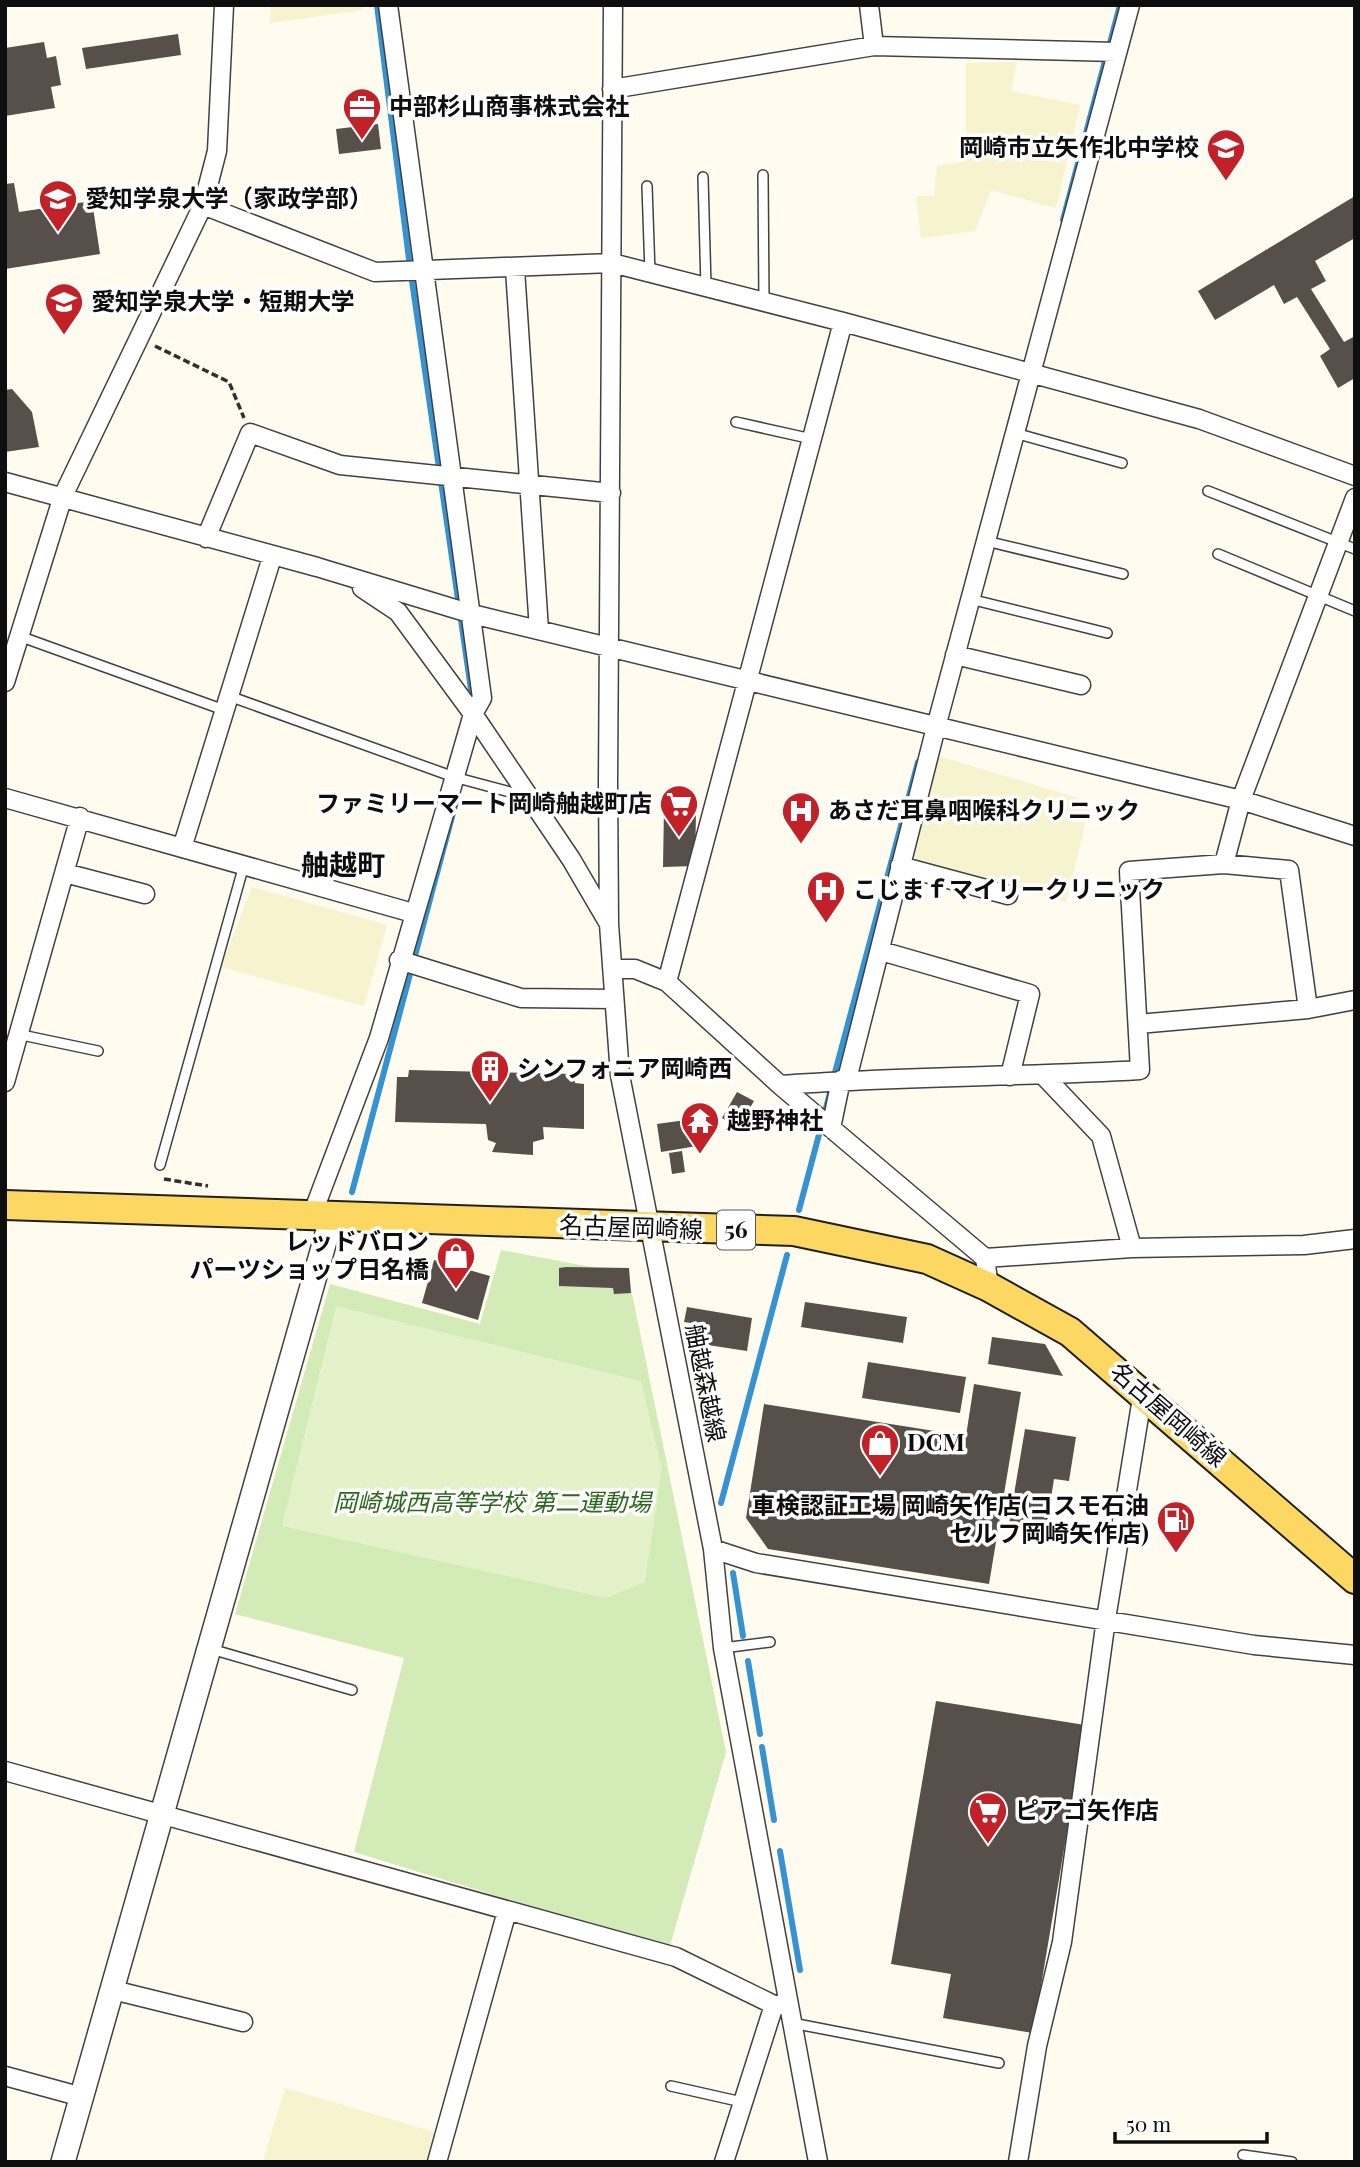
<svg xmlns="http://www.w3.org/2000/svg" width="1360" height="2167" viewBox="0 0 1360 2167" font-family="'Playfair Display','Noto Sans JP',serif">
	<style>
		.farmland { fill: #f6f3ce }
		.green { fill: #d2ebb7 }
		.pitch { fill: #e3f2c9 }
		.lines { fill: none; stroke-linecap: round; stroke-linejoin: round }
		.stream { stroke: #3693d1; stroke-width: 6 }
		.building { fill: #574f4a }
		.service-casing { stroke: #414141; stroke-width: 12 }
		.minor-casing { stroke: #414141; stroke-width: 21 }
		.tertiary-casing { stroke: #414141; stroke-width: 26 }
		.primary-casing { stroke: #1f1f1f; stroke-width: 32 }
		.path { stroke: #303030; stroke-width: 3.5; stroke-dasharray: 7 3.5; stroke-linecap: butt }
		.service { stroke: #fff; stroke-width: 9 }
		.minor { stroke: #fff; stroke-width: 18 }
		.tertiary { stroke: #fff; stroke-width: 23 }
		.primary { stroke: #fcd761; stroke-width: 28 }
		.labels { text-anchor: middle; stroke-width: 7; stroke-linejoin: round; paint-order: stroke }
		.shield { fill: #fff; stroke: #565656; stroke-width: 2 }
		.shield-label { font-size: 23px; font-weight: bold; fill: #0e0e0e }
		.poi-label { font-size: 24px; font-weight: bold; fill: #0e0e0e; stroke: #fff; text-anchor: start }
		.street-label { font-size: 24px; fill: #0e0e0e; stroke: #fff }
		.park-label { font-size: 24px; font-style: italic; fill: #2b681c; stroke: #fff }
		.quarter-label { font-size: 28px; font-weight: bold; fill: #0e0e0e; stroke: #fff }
	</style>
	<rect width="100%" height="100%" fill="#fffcef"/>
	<path class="farmland" d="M 271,5 L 362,5 L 363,10 L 270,23 Z
		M 1017,62 L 1011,91 L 1080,105 L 1056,208 L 991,190 L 975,231 L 921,238 L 916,196 L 934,196 L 937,166 L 966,161 L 966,63 Z
		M 932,754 L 1091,802 L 1066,902 L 905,859 Z
		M 252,887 L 387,925 L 364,1006 L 221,967 Z
		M 285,2088 L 435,2132 L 426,2162 L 263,2162 Z"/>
	<path class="green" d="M 501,1250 L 628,1274 L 726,1752 L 669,1949 L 354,1852 L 404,1658 L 235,1614 L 330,1284 L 480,1324 Z"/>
	<path class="pitch" d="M 336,1306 L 641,1381 L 662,1469 L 645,1582 L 606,1598 L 282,1526 Z"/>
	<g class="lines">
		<path class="stream" d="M 377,5 L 410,267 L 473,703
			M 1110,43 L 1120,5
			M 1063,220 L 1105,61
			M 833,1080 L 918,762
			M 352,1192 L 457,798
			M 799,1210 L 830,1093
			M 721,1503 L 787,1255
			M 733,1573 L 743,1636
			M 748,1661 L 760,1734
			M 762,1747 L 774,1820
			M 780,1851 L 800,1970"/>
	</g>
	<path class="building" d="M 178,34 L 181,55 L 86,69 L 82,48 Z
		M 44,42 L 47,58 L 56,56 L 61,85 L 51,87 L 55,108 L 5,116 L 5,48 Z
		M 378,124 L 381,149 L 339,154 L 336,129 Z
		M 14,183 L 19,212 L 92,201 L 100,254 L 5,269 L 5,184 Z
		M 1355,196 L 1355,238 L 1315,261 L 1326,281 L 1311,289 L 1344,342 L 1355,336 L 1355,378 L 1338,388 L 1320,356 L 1330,349 L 1297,297 L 1284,304 L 1274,285 L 1215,320 L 1198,291 Z
		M 12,389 L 32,412 L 39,447 L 5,452 L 5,390 Z
		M 664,808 L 696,811 L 695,866 L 663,867 Z
		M 409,1070 L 574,1074 L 575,1083 L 584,1084 L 584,1129 L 543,1127 L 544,1139 L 533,1142 L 533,1155 L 492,1152 L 496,1143 L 488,1140 L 486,1124 L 395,1122 L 397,1077 L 408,1077 Z
		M 737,1092 L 754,1101 L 738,1128 L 722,1118 Z
		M 693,1119 L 697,1146 L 661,1152 L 657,1124 Z
		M 682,1151 L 685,1172 L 672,1174 L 669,1153 Z
		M 434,1260 L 490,1276 L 478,1320 L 422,1303 Z
		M 566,1267 L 629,1268 L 631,1293 L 614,1294 L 613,1288 L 559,1286 L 559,1268 Z
		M 805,1302 L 907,1317 L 903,1343 L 801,1327 Z
		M 687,1307 L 752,1318 L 747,1351 L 688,1342 L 691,1323 L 684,1322 Z
		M 992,1337 L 1045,1344 L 1063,1376 L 988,1364 Z
		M 868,1362 L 966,1377 L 960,1413 L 862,1398 Z
		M 974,1384 L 1021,1392 L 989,1584 L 768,1549 L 746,1518 L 764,1404 L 966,1436 Z
		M 1025,1429 L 1076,1437 L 1069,1481 L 1054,1479 L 1046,1530 L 1009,1524 Z
		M 936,1701 L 1085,1725 L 1033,2033 L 943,2018 L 951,1974 L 891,1964 Z"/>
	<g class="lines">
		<g class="service-casing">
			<path id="service" d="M 495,106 L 612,105
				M 763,175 L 764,302
				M 703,177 L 706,287
				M 647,186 L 650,273
				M 736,422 L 812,439
				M 1015,433 L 1122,463
				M 1208,491 L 1355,549
				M 986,541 L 1123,574
				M 1218,554 L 1355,611
				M 970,599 L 1107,633
				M 19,636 L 224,710
				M 229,696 L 454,777 L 525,796
				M 17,1034 L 98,1051
				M 160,1165 L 244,865
				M 723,1648 L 770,1642
				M 211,1649 L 352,1690
				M 792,2023 L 999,2063
				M 671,2086 L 742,2102
				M 1243,2155 L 1292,2162"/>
		</g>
		<g class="minor-casing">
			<path id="minor" d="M 613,5 L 608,783 L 609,924 L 620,1075 L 713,1549 L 723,1648 L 818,2162
				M 869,5 L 874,46
				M 612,89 L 874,46 L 1117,52
				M 203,205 L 375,272 L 612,263 L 843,322 L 1199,419 L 1355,476
				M 515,269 L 539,630
				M 5,482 L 317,567 L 472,614 L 1241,800 L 1355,836
				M 206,538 L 250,433 L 340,465 L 611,493
				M 362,588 L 398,612 L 473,714 L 571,859 L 609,924
				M 955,655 L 1081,685
				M 5,682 L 63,496 L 203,205 L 217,151 L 224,5
				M 5,798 L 413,913
				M 182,848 L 272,557
				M 1224,864 L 1241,800 L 1355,498
				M 900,866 L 1008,895
				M 65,873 L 145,894
				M 881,951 L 1030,994 L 1010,1076
				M 399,960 L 521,998 L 614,999
				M 614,969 L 635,969 L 667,982 L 780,1085 L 985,1258 L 989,1287
				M 667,982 L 843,322
				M 1138,1024 L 1308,1009 L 1355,1000
				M 1044,1076 L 1101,1136 L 1132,1248
				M 847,1079 L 936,727 L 1130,5
				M 5,1082 L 80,817
				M 780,1085 C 900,1076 1020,1077 1140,1070 L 1129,871 L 1224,864 L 1289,870 L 1308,1009
				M 831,1128 L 841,1080
				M 312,1215 L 379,1038 L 473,714 L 482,698 L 388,5
				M 985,1258 L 1132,1248 L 1304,1245 L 1355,1239
				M 713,1549 L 756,1563 L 1254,1645 L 1355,1655
				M 5,1771 L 676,1957 L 774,2005 L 788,2005
				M 113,1990 L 243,2022
				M 5,2076 L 82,2097
				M 437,2162 L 507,1911
				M 724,2162 L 774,2005
				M 1018,2162 L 1037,2046 L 1062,1942 L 1106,1619 L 1143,1392"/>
		</g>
		<g class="tertiary-casing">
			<path id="tertiary" d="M 63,2162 L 332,1216"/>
		</g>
		<g class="primary-casing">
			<path id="primary" d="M 5,1205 L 794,1231 L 927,1259 L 989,1287 L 1070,1332 L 1355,1579"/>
		</g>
		<path class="path" d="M 155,346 L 229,382 L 244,418
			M 164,1179 L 208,1186"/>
		<use href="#service" class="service"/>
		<use href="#minor" class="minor"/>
		<use href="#tertiary" class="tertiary"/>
		<use href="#primary" class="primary"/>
	</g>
	<defs>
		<g id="office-pin" transform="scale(2.0125)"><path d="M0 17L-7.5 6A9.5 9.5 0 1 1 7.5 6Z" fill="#c22128" stroke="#fff"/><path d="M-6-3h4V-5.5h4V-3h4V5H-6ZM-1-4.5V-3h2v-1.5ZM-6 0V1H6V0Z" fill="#fff"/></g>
		<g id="school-pin" transform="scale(2.0125)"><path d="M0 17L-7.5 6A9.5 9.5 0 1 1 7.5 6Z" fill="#c22128" stroke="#fff"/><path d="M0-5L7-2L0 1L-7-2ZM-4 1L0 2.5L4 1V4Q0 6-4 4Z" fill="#fff"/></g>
		<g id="university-pin" transform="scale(2.0125)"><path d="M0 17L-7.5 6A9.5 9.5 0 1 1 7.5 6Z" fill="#c22128" stroke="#fff"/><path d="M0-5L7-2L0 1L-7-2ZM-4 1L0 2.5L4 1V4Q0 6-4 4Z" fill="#fff"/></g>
		<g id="supermarket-pin" transform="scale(2.0125)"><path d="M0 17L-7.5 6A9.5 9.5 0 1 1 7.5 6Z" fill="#c22128" stroke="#fff"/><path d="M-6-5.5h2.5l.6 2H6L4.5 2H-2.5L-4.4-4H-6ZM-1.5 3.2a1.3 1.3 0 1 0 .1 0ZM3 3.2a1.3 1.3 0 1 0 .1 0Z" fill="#fff"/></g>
		<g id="hospital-pin" transform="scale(2.0125)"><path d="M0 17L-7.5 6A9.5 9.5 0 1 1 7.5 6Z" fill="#c22128" stroke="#fff"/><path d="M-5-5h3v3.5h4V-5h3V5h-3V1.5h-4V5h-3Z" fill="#fff"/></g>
		<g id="building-pin" transform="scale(2.0125)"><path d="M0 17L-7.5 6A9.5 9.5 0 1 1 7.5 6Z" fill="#c22128" stroke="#fff"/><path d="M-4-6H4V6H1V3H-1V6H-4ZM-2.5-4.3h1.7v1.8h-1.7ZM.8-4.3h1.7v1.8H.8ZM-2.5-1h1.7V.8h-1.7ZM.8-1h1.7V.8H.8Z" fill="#fff"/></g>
		<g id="temple-pin" transform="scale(2.0125)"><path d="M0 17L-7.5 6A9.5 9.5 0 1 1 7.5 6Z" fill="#c22128" stroke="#fff"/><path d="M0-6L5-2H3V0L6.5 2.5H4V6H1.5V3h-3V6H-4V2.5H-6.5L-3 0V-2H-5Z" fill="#fff"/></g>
		<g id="shop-pin" transform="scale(2.0125)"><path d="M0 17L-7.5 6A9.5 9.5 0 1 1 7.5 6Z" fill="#c22128" stroke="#fff"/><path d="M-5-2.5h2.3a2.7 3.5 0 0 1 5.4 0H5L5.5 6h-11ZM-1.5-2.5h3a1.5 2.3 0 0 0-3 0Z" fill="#fff"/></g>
		<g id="fuel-pin" transform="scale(2.0125)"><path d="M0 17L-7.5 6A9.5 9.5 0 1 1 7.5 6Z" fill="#c22128" stroke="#fff"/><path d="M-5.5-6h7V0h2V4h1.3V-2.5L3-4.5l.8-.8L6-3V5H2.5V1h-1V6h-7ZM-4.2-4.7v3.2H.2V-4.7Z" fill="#fff"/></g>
	</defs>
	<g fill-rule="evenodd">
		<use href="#office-pin" x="362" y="107"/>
		<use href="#school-pin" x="1226" y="148"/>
		<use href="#university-pin" x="58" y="199"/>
		<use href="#school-pin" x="64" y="302"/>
		<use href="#supermarket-pin" x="679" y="804"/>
		<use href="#hospital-pin" x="801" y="811"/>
		<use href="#hospital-pin" x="826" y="890"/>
		<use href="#building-pin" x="490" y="1069"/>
		<use href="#temple-pin" x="700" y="1121"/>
		<use href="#shop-pin" x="456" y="1256"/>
		<use href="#shop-pin" x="880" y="1443"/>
		<use href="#fuel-pin" x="1176" y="1520"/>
		<use href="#supermarket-pin" x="988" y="1811"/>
	</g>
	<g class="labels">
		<rect class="shield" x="717" y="1210.5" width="38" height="39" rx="5"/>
		<g class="shield-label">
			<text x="736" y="1238">56</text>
		</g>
		<g class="poi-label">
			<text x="389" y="115">中部杉山商事株式会社</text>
			<text x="1199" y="156" text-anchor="end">岡崎市立矢作北中学校</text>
			<text x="85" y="207">愛知学泉大学（家政学部）</text>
			<text x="91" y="310">愛知学泉大学・短期大学</text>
			<text x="652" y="812" text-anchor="end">ファミリーマート岡崎舳越町店</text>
			<text x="828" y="819">あさだ耳鼻咽喉科クリニック</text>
			<text x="853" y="898">こじまｆマイリークリニック</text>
			<text x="517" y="1077">シンフォニア岡崎西</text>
			<text x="727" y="1129">越野神社</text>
			<text x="429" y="1250" text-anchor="end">レッドバロン<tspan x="429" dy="28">パーツショップ日名橋</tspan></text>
			<text x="907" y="1451">DCM</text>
			<text x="1149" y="1514" text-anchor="end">車検認証工場 岡崎矢作店(コスモ石油<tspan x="1149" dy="28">セルフ岡崎矢作店)</tspan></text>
			<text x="1015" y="1819">ピアゴ矢作店</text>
		</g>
		<g class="street-label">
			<text transform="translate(631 1228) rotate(2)" y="8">名古屋岡崎線</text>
			<text transform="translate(705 1383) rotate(79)" y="8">舳越森越線</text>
			<text transform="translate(1168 1415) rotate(41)" y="8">名古屋岡崎線</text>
		</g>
		<g class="park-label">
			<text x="492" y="1511">岡崎城西高等学校 第二運動場</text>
		</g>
		<g class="quarter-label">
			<text x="343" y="875">舳越町</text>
		</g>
	</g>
	<rect width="1360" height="2167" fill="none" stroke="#0e0e0e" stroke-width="14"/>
	<path d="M1115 2132v10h152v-10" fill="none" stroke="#0e0e0e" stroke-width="3.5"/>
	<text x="1126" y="2132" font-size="21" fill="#0e0e0e" stroke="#ffffff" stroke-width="5" paint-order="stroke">50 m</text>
</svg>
